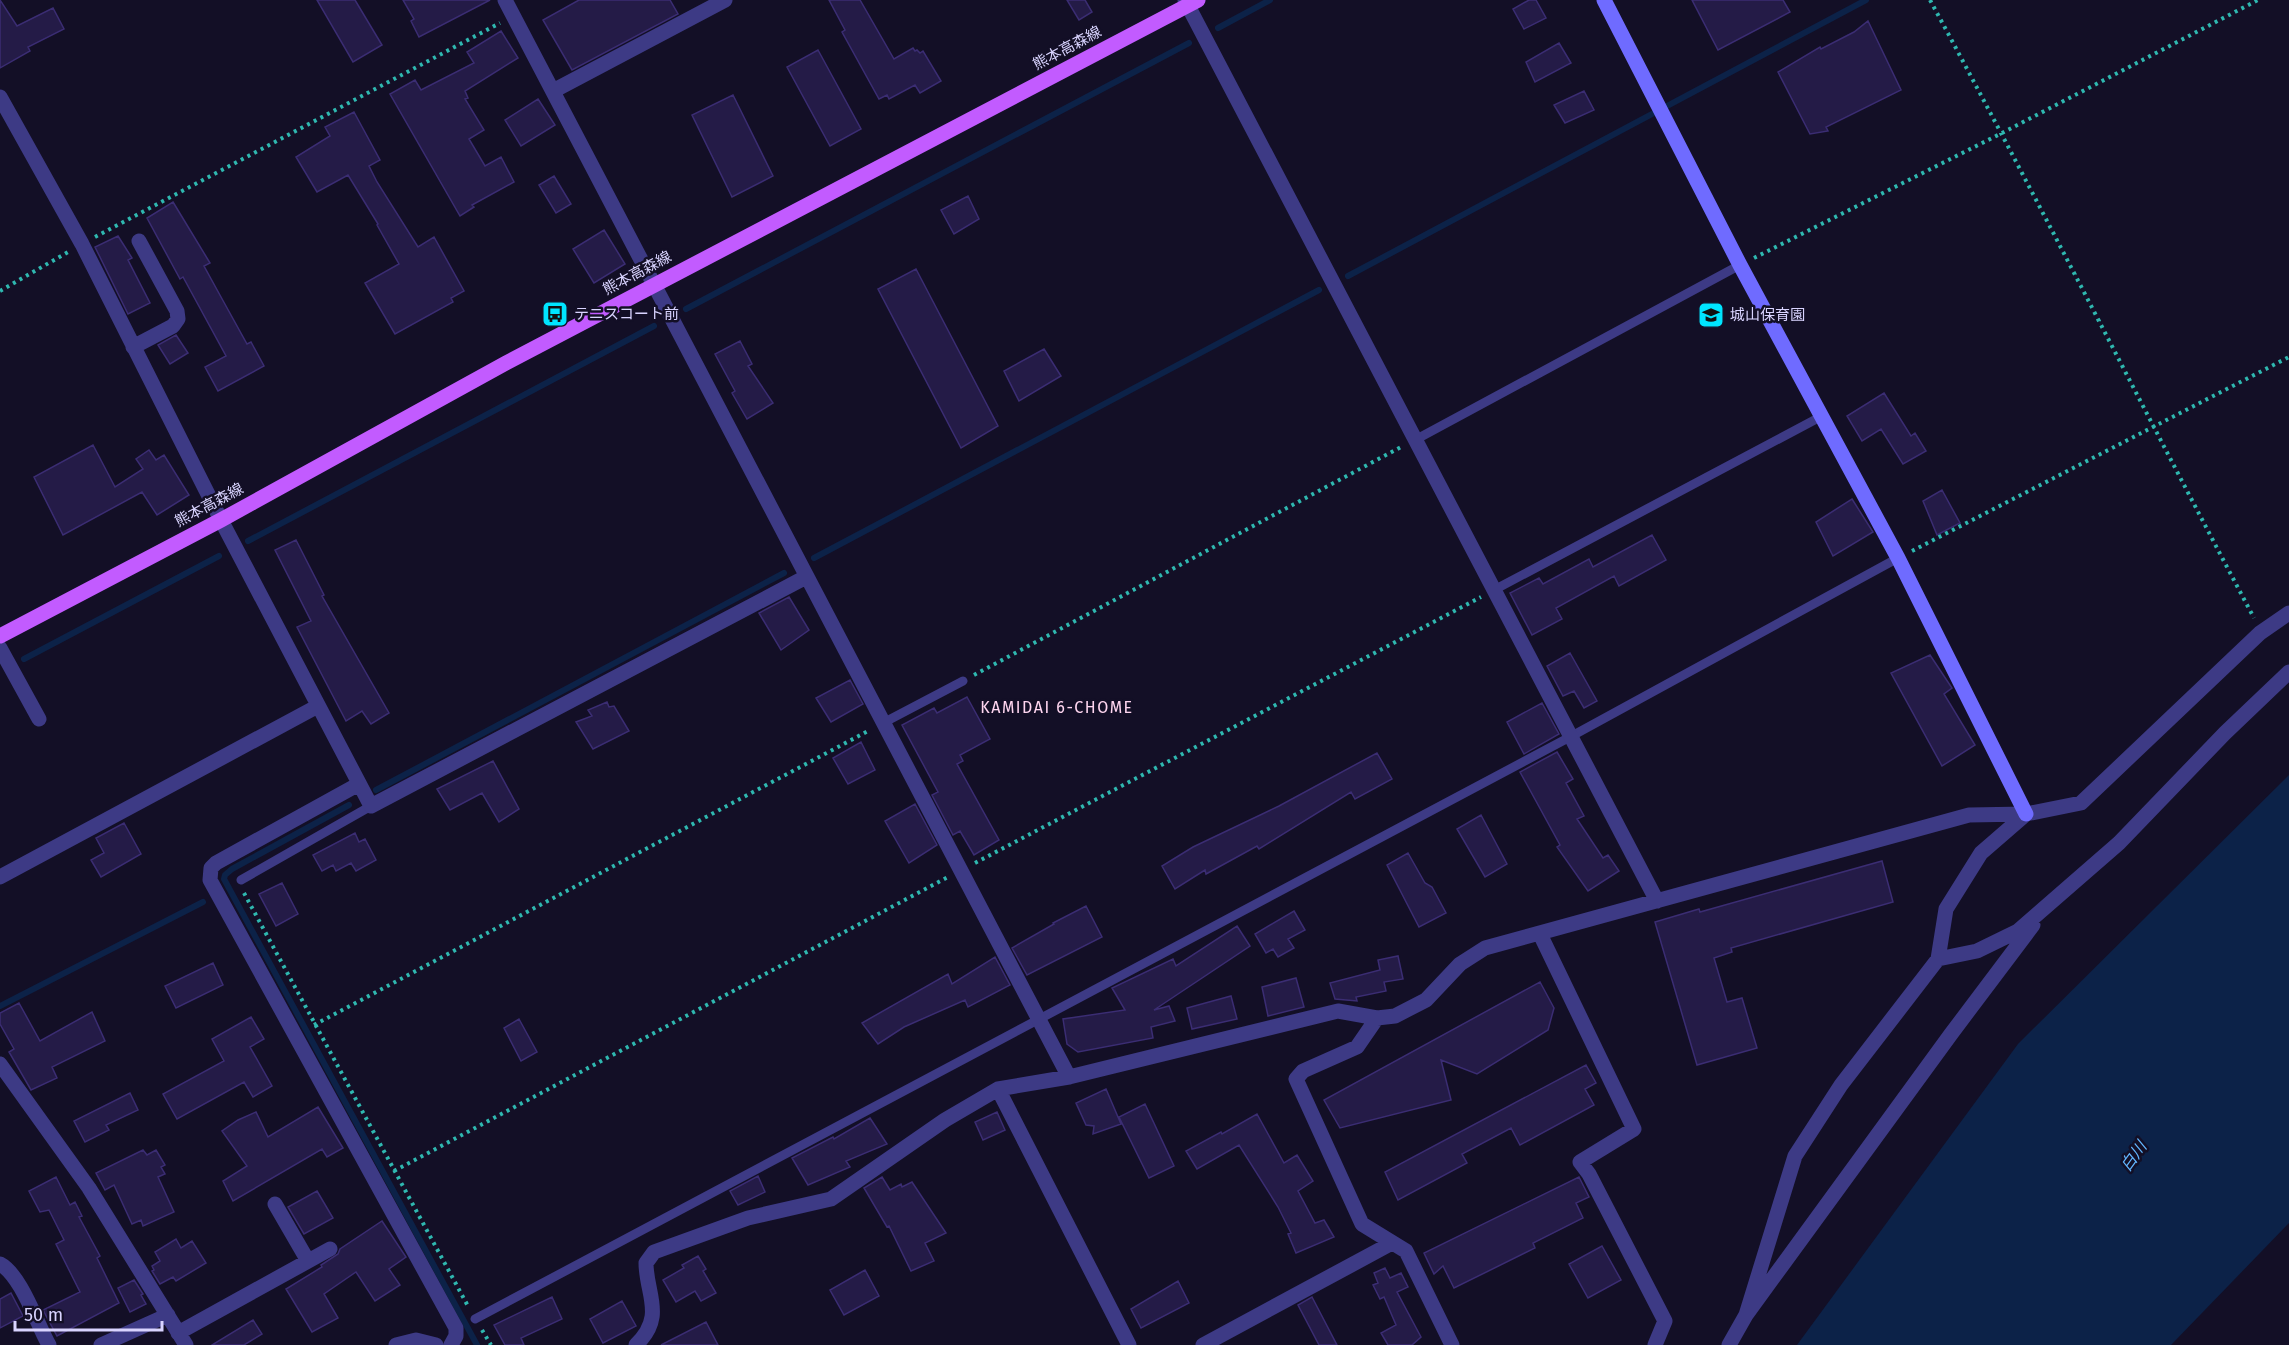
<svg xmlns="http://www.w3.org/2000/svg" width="2289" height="1345" viewBox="0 0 2289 1345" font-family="'Fira Sans','Noto Sans JP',sans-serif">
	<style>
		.water { fill: #0c2248 }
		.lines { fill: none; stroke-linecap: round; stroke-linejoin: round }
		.stream { stroke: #0c2248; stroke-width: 6 }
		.building { fill: #241b47; stroke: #3b2d73; stroke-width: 1.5 }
		.path { stroke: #2fb8b0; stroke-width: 4; stroke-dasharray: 3 4.5; stroke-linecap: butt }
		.lane { stroke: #3d3a85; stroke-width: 9 }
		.street { stroke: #3d3a85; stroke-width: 15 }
		.secondary { stroke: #6f6bff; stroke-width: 15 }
		.primary { stroke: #c25bff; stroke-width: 15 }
		.labels { text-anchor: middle; stroke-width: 5; stroke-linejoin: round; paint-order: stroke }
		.street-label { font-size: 15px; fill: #d9d4ff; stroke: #130f26 }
		.poi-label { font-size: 15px; fill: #d9d4ff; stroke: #130f26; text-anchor: start }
		.neighbourhood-label { font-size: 16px; letter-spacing: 1.5px; fill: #ffd6f0; stroke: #130f26 }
		.water-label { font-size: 16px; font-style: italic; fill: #62b6ff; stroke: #130f26 }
	</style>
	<rect width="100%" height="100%" fill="#130f26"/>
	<path class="water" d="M 2289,775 L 2289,1223 L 2171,1345 L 1797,1345 L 2018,1044 Z"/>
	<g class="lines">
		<path class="stream" d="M 1218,28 L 1270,0
			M 1348,276 L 1866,0
			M 686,309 L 1189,43
			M 248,541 L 654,326
			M 814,558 L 1319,290
			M 24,659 L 219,556
			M 376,790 L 784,573
			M 349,805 L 232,869 L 225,875 L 224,879 L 477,1345
			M 0,1006 L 203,902"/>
	</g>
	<path class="building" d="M 0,0 L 17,26 L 53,8 L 64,29 L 28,47 L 30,51 L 0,68 Z
		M 317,0 L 355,0 L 382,45 L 353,62 Z
		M 403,0 L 490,0 L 419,37 L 411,21 L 414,19 Z
		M 579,0 L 670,0 L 678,14 L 572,70 L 543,20 Z
		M 829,0 L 860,0 L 894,59 L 913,48 L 915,51 L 917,50 L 920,53 L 923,51 L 941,81 L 920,93 L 915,85 L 889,99 L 887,95 L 879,99 L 842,32 L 845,30 Z
		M 1067,0 L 1085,0 L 1092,12 L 1079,20 Z
		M 1529,0 L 1536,0 L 1546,18 L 1524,29 L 1513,9 Z
		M 1692,0 L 1783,0 L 1790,12 L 1718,50 Z
		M 1868,21 L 1901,90 L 1826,127 L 1828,131 L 1810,134 L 1778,72 L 1820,47 L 1821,49 L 1854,32 Z
		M 501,31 L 518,58 L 465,91 L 468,98 L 465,99 L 484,130 L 469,139 L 485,166 L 501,157 L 514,182 L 472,205 L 474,207 L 460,216 L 390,94 L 415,80 L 421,90 L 474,63 L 467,52 Z
		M 1559,43 L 1571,63 L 1535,82 L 1526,62 Z
		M 818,50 L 861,129 L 830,146 L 787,67 Z
		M 1584,91 L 1594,110 L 1565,123 L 1554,105 Z
		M 733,95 L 773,176 L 732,197 L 692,115 Z
		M 538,99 L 555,125 L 521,146 L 505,120 Z
		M 354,112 L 380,160 L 369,166 L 377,182 L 418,247 L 434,237 L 464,291 L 451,298 L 453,302 L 395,334 L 365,283 L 399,264 L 377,225 L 378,224 L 348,175 L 317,192 L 296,157 L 330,136 L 325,127 Z
		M 554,176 L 571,204 L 556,213 L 539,185 Z
		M 968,196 L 979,219 L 954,234 L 941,210 Z
		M 173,202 L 210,263 L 204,266 L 221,297 L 247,344 L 251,342 L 264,366 L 218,391 L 205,367 L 226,356 L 183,277 L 180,279 L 147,218 Z
		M 604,230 L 625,264 L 594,283 L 573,249 Z
		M 118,236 L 132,258 L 128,260 L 150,303 L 128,314 L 95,247 Z
		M 916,269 L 998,426 L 961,448 L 878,289 Z
		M 176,335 L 188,353 L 170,364 L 158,345 Z
		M 740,341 L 752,364 L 748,366 L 773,403 L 747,419 L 732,393 L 735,391 L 715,354 Z
		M 1044,349 L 1061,376 L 1019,401 L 1004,371 Z
		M 1884,393 L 1911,436 L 1915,433 L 1926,451 L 1903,464 L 1881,429 L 1862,441 L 1847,416 Z
		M 93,445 L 115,487 L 143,469 L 136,459 L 149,450 L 156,460 L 164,455 L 189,495 L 157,515 L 142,492 L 63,535 L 34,477 Z
		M 1942,490 L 1960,523 L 1937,535 L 1923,501 Z
		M 1852,499 L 1873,532 L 1833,556 L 1816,522 Z
		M 1652,535 L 1666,560 L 1619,586 L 1614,576 L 1556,608 L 1562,619 L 1532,635 L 1510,593 L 1539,578 L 1543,584 L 1589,559 L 1593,567 Z
		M 296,540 L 324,595 L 322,596 L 389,713 L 371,724 L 362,711 L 346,721 L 297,627 L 311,621 L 275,550 Z
		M 789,597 L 809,630 L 781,650 L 759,613 Z
		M 1570,653 L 1597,701 L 1584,708 L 1574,691 L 1563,696 L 1547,666 Z
		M 1930,655 L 1952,688 L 1944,694 L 1975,745 L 1942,766 L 1891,673 Z
		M 850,680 L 863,704 L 831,722 L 816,698 Z
		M 967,697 L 990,739 L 960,755 L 963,761 L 957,764 L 999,840 L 974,855 L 960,831 L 953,835 L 932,795 L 938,792 L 902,725 L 934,708 L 937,713 Z
		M 607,702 L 609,707 L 614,706 L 629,731 L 593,749 L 576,722 L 592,716 L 588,710 Z
		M 1542,703 L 1559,734 L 1524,754 L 1507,722 Z
		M 861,742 L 875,770 L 848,784 L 833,758 Z
		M 1557,752 L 1573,779 L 1566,783 L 1584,816 L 1577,819 L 1603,858 L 1608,855 L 1619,871 L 1588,891 L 1557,847 L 1560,845 L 1520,772 Z
		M 1377,753 L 1392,779 L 1355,799 L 1351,792 L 1259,849 L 1257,846 L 1206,874 L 1205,870 L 1175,889 L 1162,866 L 1193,847 L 1279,806 Z
		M 493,761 L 519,809 L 499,822 L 482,793 L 450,810 L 437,789 Z
		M 915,804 L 937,845 L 909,863 L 885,821 Z
		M 1481,815 L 1507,864 L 1485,877 L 1457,829 Z
		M 124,823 L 141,854 L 101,877 L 91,860 L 104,853 L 96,838 Z
		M 355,833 L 359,842 L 365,839 L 376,860 L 356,871 L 351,863 L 336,871 L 333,865 L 322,871 L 313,855 Z
		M 1408,853 L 1425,883 L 1432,887 L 1446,913 L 1419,927 L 1387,865 Z
		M 1882,861 L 1893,902 L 1731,948 L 1732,952 L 1714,958 L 1727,1002 L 1742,998 L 1757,1048 L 1697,1065 L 1655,922 L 1699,909 L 1700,912 Z
		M 282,883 L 298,914 L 276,926 L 259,894 Z
		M 1086,906 L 1102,937 L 1027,975 L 1012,948 L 1054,924 L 1053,923 Z
		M 1294,911 L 1305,930 L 1288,939 L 1294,948 L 1278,957 L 1273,949 L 1266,953 L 1255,934 Z
		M 1237,926 L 1250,946 L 1154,1010 L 1169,1006 L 1175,1021 L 1151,1027 L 1153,1038 L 1078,1052 L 1067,1044 L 1063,1019 L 1125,1010 L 1112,988 L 1173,959 L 1176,966 Z
		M 1398,956 L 1403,979 L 1384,982 L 1386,991 L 1356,997 L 1357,1001 L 1335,999 L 1330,983 L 1380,970 L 1378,960 Z
		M 995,957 L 1010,985 L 968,1007 L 965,1000 L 904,1027 L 878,1044 L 862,1023 L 948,974 L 952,984 Z
		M 213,963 L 223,985 L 176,1008 L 165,986 Z
		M 1296,978 L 1304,1007 L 1268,1016 L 1262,987 Z
		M 1540,982 L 1554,1008 L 1548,1030 L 1477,1074 L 1441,1060 L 1451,1100 L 1340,1128 L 1324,1100 Z
		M 1231,996 L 1237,1019 L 1192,1029 L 1187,1008 Z
		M 19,1003 L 40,1041 L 92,1012 L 105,1041 L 52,1067 L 57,1078 L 31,1090 L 9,1052 L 14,1049 L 0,1024 L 0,1013 Z
		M 251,1017 L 264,1039 L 250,1047 L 272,1086 L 253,1097 L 244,1082 L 177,1119 L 163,1094 L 224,1061 L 212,1039 Z
		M 519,1019 L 537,1052 L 521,1061 L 504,1028 Z
		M 1586,1065 L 1596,1083 L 1585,1089 L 1594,1105 L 1520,1145 L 1511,1128 L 1462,1154 L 1467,1163 L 1398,1200 L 1385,1172 Z
		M 1106,1089 L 1121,1124 L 1093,1134 L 1094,1126 L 1086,1125 L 1076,1103 Z
		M 130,1093 L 138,1110 L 106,1125 L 109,1130 L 85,1142 L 74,1121 Z
		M 1145,1104 L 1174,1166 L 1149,1178 L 1119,1117 Z
		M 318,1107 L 343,1148 L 327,1157 L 322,1149 L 233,1201 L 223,1181 L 247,1166 L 222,1131 L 238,1120 L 256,1112 L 268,1137 Z
		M 997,1112 L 1005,1130 L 983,1140 L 975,1122 Z
		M 1257,1114 L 1284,1163 L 1297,1155 L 1313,1181 L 1298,1191 L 1315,1223 L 1324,1220 L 1334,1237 L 1296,1253 L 1288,1234 L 1291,1233 L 1278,1207 L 1239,1145 L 1197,1169 L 1186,1151 L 1221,1132 L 1222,1134 Z
		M 870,1118 L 887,1144 L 846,1161 L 850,1167 L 808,1185 L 792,1158 L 833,1137 L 834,1139 Z
		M 143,1150 L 147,1155 L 156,1150 L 165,1165 L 161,1167 L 165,1174 L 158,1177 L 174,1212 L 143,1226 L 141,1220 L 132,1224 L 114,1185 L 105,1190 L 96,1173 Z
		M 758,1176 L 765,1192 L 738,1205 L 730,1191 Z
		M 56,1177 L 70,1205 L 75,1202 L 82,1216 L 79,1217 L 100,1256 L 97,1258 L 119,1303 L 57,1336 L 43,1310 L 80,1292 L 56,1244 L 64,1240 L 49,1210 L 40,1212 L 29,1191 Z
		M 882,1177 L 890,1190 L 901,1184 L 902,1187 L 912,1182 L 946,1233 L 925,1243 L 934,1261 L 911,1271 L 889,1226 L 887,1227 L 864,1188 Z
		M 1579,1177 L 1589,1197 L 1576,1203 L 1583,1218 L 1533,1243 L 1535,1248 L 1454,1288 L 1443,1266 L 1434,1274 L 1424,1253 Z
		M 317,1191 L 333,1218 L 304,1234 L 288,1207 Z
		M 382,1221 L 406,1257 L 389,1269 L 400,1285 L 375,1301 L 356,1272 L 324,1294 L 338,1318 L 312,1332 L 286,1289 L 322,1267 L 321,1265 L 338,1254 L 340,1249 Z
		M 176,1239 L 181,1248 L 192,1241 L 206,1263 L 176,1281 L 173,1277 L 160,1284 L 152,1271 L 154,1270 L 152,1266 L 160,1261 L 155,1252 Z
		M 1602,1246 L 1621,1280 L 1588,1298 L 1569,1264 Z
		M 698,1256 L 706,1269 L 703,1271 L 716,1293 L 701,1301 L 695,1291 L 676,1302 L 663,1280 L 684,1268 L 682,1265 Z
		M 1385,1268 L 1390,1278 L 1401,1273 L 1408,1287 L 1397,1292 L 1421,1337 L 1412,1345 L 1388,1345 L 1381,1333 L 1396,1325 L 1384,1297 L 1380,1299 L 1373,1285 L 1378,1283 L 1374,1273 Z
		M 865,1270 L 879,1296 L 844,1315 L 830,1290 Z
		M 134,1280 L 143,1294 L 141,1295 L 146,1304 L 130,1312 L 118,1288 Z
		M 1178,1281 L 1189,1303 L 1141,1328 L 1131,1309 Z
		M 11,1293 L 23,1316 L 0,1328 L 0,1299 Z
		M 552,1297 L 562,1319 L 521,1338 L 524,1345 L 505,1345 L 494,1325 Z
		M 1312,1297 L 1337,1345 L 1319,1345 L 1298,1305 Z
		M 622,1301 L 636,1326 L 603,1343 L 590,1319 Z
		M 253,1320 L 262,1334 L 244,1345 L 212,1345 Z
		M 706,1322 L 718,1345 L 661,1345 Z"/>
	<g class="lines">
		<path class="path" d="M 1930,0 C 2041,205 2145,413 2254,618
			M 95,237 L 500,23
			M 1754,258 L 2002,133 L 2258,0
			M 0,291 L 68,252
			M 1912,551 L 2289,357
			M 974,675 L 1401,447
			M 975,863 L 1481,597
			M 244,893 L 469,1308
			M 314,1025 L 870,730
			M 394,1171 L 948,877
			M 482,1330 L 491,1345"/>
		<path class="lane" d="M 1415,440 L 1740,265
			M 1494,590 L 1822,416
			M 883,723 L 963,681
			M 241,880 L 371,806
			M 475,1319 L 1570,737 L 1898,558"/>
		<path class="street" d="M 505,0 L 1069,1077
			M 1185,0 L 1657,901
			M 553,91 L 725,0
			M 0,97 L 82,244 L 221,520 L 371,806 L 806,577
			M 133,347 L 173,326 L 178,319 L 177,311 L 139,241
			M 0,648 L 39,719
			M 359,784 L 216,863 L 211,868 L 210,880 L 456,1328 L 456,1336 L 451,1345
			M 0,877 L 318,706
			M 1540,934 L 1634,1129 L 1580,1162 L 1589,1174 L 1665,1321 L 1655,1345
			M 1938,959 L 1946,909 L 1981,853 L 2026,814 L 2081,803 L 2260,633 L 2289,613
			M 1377,1018 L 1357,1047 L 1303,1071 L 1296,1079 L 1362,1224 L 1406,1251 L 1452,1345
			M 0,1064 L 89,1188 L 186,1345
			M 998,1089 L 1129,1345
			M 275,1204 L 308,1261
			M 0,1264 C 21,1275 37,1324 49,1345
			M 1746,1315 L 1795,1156 L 1841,1085 L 1938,959 L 1977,951 L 2018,931 L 2119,843 L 2225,733 L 2289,672
			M 178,1333 L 330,1249
			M 101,1345 L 168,1315
			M 396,1345 L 416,1340 L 436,1345
			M 636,1345 C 666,1316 646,1294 646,1263 L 654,1252 L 748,1218 L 831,1199 L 945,1120 L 998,1089 L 1069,1077 L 1338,1011 L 1377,1018 L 1395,1016 L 1426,1000 L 1460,964 L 1485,948 L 1969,815 L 2026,814
			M 1203,1345 L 1392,1243
			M 1729,1345 L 1746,1315 L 1951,1034 L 2033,925"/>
		<path class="secondary" d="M 1604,0 L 1740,265 L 1898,558 L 2026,814"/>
		<path class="primary" d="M 0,636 L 221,520 L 506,363 L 1198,0"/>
	</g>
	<defs>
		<g id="bus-square" transform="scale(1.35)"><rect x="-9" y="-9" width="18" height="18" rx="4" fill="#00e5ff" stroke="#130f26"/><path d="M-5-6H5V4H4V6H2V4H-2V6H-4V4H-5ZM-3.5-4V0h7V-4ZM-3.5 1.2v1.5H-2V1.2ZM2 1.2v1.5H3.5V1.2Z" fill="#111"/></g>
		<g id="school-square" transform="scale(1.35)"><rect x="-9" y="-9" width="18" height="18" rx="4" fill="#00e5ff" stroke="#130f26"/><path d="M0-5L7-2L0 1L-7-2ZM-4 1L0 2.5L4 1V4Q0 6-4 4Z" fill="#111"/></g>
	</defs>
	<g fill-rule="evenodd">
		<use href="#bus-square" x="555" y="314"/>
		<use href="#school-square" x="1711" y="315"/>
	</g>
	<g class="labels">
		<g class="street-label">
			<text transform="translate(1067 48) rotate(-28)" y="5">熊本高森線</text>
			<text transform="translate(637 273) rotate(-28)" y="5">熊本高森線</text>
			<text transform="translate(209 505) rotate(-28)" y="5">熊本高森線</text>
		</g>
		<g class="poi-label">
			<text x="574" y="319">テニスコート前</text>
			<text x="1730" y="320">城山保育園</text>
		</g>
		<g class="neighbourhood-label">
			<text x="1057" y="713">KAMIDAI 6-CHOME</text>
		</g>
		<g class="water-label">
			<text transform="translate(2133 1156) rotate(-54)" y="6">白川</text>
		</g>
	</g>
	<path d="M15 1321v9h147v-9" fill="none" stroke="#d9d4ff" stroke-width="3"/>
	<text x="24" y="1321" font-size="18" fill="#d9d4ff" stroke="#130f26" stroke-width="4.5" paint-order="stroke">50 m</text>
</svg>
